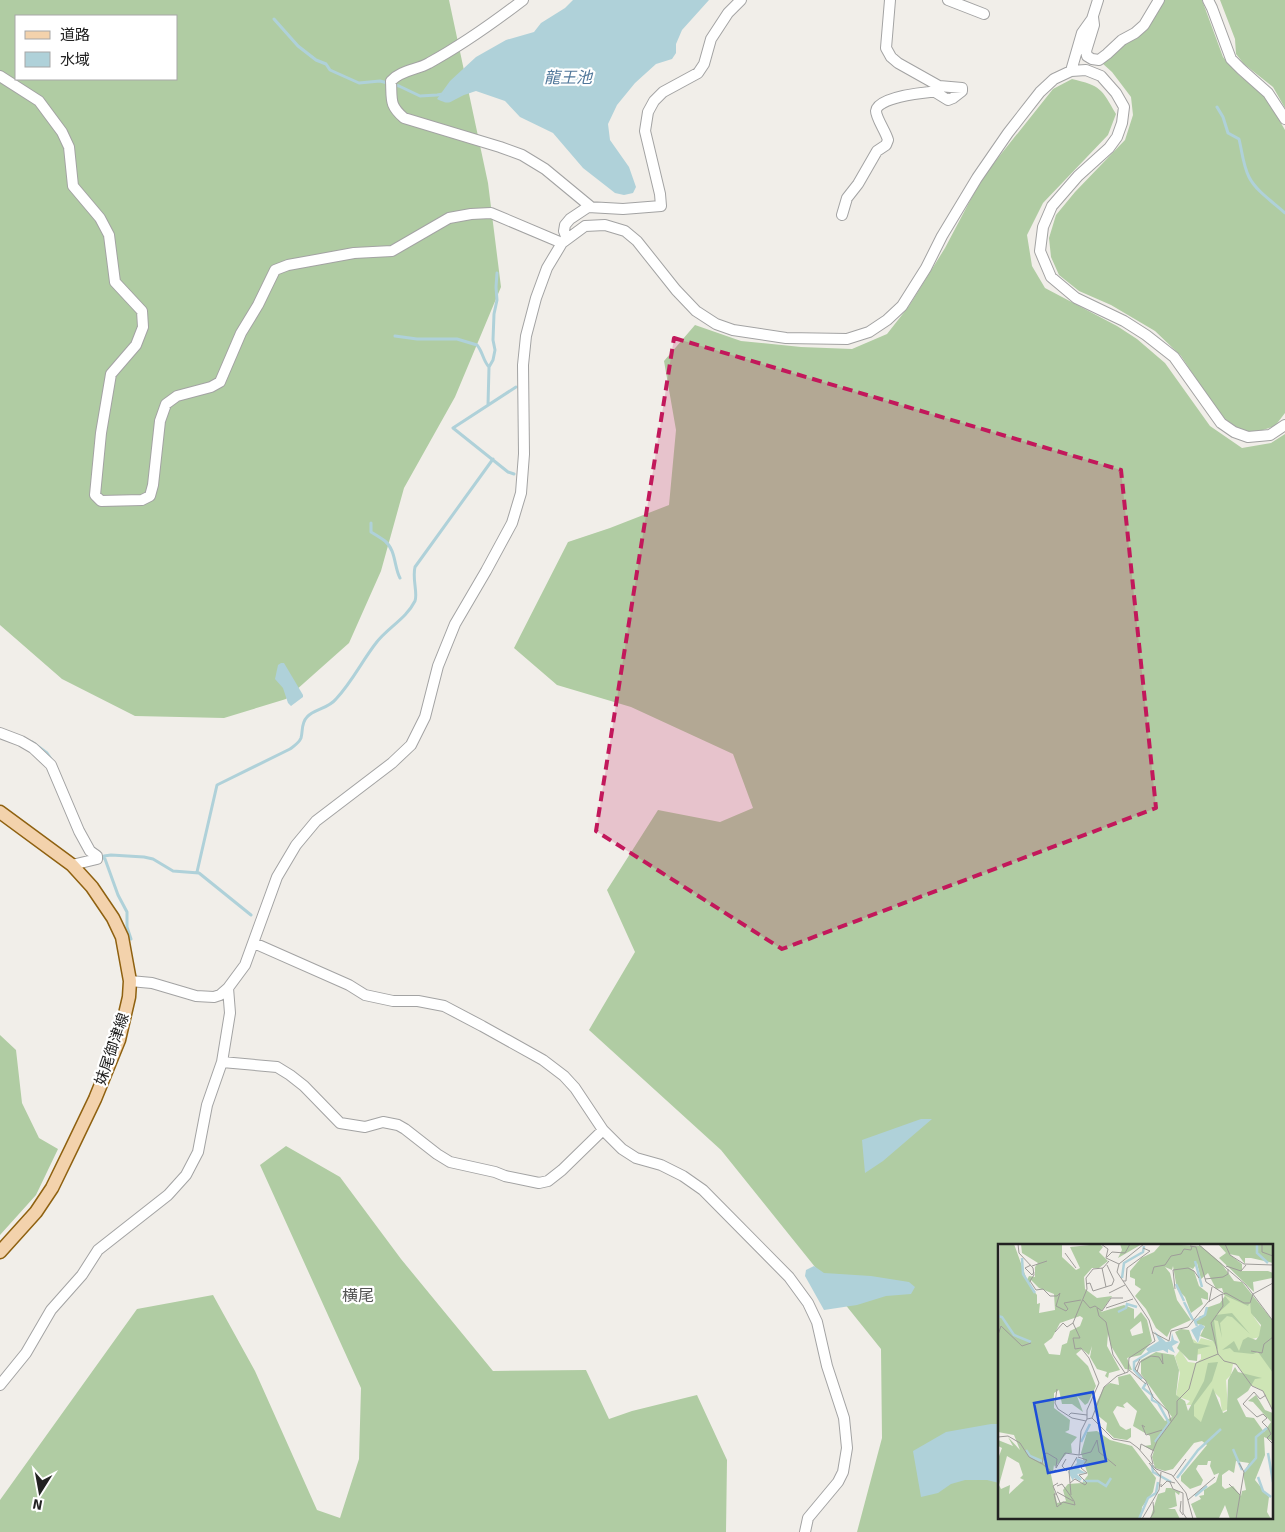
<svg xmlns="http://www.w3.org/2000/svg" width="1285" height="1532" viewBox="0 0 1285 1532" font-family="Signika,'Noto Sans JP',sans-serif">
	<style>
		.forest { fill: #b0cca3; fill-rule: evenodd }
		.water { fill: #afd1d9 }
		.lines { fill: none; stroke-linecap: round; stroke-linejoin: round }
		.stream { stroke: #afd1d9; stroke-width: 3 }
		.minor-casing { stroke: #a3a3a3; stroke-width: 12 }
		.major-casing { stroke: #8f6110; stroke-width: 15 }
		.minor { stroke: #fff; stroke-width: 10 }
		.major { stroke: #f3d2ac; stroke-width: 12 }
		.marked { fill: #c2185b; fill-opacity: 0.2; stroke: #c2185b; stroke-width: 4; stroke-dasharray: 10 6; stroke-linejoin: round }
		.labels { text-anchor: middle; stroke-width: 4.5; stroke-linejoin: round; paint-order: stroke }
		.street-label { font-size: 15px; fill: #222; stroke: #fff }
		.water-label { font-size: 16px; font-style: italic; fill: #50779a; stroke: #fff }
		.neighbourhood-label { font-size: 16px; fill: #555; stroke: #fff }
		.inset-river { fill: none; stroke: #afd1d9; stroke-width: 2.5 }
		.inset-road { fill: none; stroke: #9e9c99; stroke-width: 1 }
		.view { fill: #1d4ed8; fill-opacity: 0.15; stroke: #1d4ed8; stroke-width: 2.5 }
		.inset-edge { fill: none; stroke: #222; stroke-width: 2.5 }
	</style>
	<rect width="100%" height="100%" fill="#f1eee9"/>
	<path class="forest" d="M 0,0 L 449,0 L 488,183 L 501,287 L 455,397 L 404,488 L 381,571 L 349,643 L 286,699 L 224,718 L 135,716 L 62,679 L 0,625 ZM 16,16 L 176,16 L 176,79 L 16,79 Z
		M 1163,0 L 1202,0 L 1223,57 L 1239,75 L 1263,95 L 1274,111 L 1285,130 L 1285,413 L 1275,426 L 1257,432 L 1240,430 L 1220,415 L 1181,356 L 1155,331 L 1111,305 L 1079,291 L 1059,275 L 1051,257 L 1049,238 L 1056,215 L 1075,192 L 1125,140 L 1133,115 L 1131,97 L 1112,72 L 1102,63 Z
		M 1220,0 L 1285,0 L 1285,108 L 1273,87 L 1244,64 L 1236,54 L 1235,39 Z
		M 1072,79 C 1101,86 1101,88 1116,114 L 1108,135 L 1043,203 L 1027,235 L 1032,266 L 1045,288 L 1117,326 L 1137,339 L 1165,363 L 1210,426 L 1242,448 L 1271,443 L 1285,434 L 1285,1532 L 857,1532 L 882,1438 L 881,1349 L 721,1150 L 589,1030 L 635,952 L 607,890 L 658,810 L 720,822 L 753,808 L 733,754 L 631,707 L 557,685 L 514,648 L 568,542 L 610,528 L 669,505 L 676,430 L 664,361 L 695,325 L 741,341 L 801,347 L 852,349 L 887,334 L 909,306 L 945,248 L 982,178 L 1053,89 ZM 999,1246 L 1271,1246 L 1271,1518 L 999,1518 Z
		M 0,1035 L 16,1050 L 22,1103 L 39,1138 L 58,1149 L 36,1195 L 0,1235 Z
		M 286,1146 L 340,1177 L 401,1259 L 493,1371 L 586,1370 L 609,1419 L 632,1411 L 697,1395 L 727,1460 L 726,1532 L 0,1532 L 0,1500 L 137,1309 L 213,1295 L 255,1371 L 317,1510 L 340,1518 L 359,1459 L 361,1388 L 260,1165 Z"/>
	<path class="water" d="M 573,0 L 709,0 L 682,30 L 676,44 L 676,53 L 672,59 L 656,64 L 635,83 L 617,105 L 608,124 L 610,140 L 629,167 L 636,187 L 633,193 L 624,195 L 615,193 L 583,168 L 553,133 L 520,117 L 505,101 L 476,91 C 471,93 465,94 460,97 C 448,103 450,105 437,99 L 450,81 L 476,57 L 506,40 L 534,32 L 541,23 L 565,8 Z
		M 281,663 L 284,663 L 303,695 L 303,697 L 291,706 L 288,703 L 283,688 L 275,679 L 278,665 Z
		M 921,1119 L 932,1119 L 883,1161 L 865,1173 L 862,1140 Z
		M 814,1266 L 824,1273 L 871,1276 L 909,1282 L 915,1287 L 911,1294 L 886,1296 L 857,1305 L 824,1310 L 805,1276 L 806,1270 Z
		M 991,1424 L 999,1424 L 999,1483 L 987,1480 L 965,1480 L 951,1484 L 938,1493 L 921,1497 L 913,1451 L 946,1432 Z"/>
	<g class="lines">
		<path class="stream" d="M 274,19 L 298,46 L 316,60 L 326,64 L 330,70 L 359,83 L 380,81 L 399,86 L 420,96 L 437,95 L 443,94
			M 1217,107 L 1223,117 L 1228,133 L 1239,139 C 1242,151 1243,165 1249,177 C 1256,191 1273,202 1285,213
			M 395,336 L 417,339 L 457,339 L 477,345 C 483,352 483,361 489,367 L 488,405
			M 489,367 L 493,360 L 495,350 L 493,340 L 494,314 L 497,300 L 496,287 L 497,273
			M 514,474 L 508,472 L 453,428 L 516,387
			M 371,523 L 371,532 C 376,535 381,538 385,541 C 396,550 394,567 400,578
			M 32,742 L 47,753 L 51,759
			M 98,853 L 105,859 L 118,895 L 127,912 L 127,927 L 131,939
			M 104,856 L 111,855 L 144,857 L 153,859 L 173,871 L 199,873 L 251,915
			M 197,872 L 217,785 L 290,749 C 294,746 299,743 301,738 C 303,731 301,723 307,717 C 314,709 328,709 336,699 C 352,682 362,661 376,643 C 387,628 406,619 415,601 C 418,593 412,579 415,567 L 493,459"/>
		<g class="minor-casing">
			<path id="minor" d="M 523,0 C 493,23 462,45 429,63 C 417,70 401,70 391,81 C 392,100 389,105 404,118 L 500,147 L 522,155 L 545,169 L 591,207
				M 948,0 L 984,14
				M 1208,0 L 1212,8 L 1231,59 L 1241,69 L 1268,93 L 1285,119
				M 1093,17 L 1094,25 L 1086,51 L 1087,56 L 1092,59 L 1099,60 L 1107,54 L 1122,40 L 1135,33 L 1144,25 L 1159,0
				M 1071,71 L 1082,33 L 1092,19 L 1098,0
				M 0,76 L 39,101 L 62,132 L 69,147 L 73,186 L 100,218 L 109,235 L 115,282 L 142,311 L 143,327 L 136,345 L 111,374 L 101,433 L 95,495 L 101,501 L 142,500 L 150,496 L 153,485 L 160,421 L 166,404 L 177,396 L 211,387 L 220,382 L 241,333 L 258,305 L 275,270 L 288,265 L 354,253 L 392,251 L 449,218 L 471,214 L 491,213 L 562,243
				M 842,215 L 847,198 L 858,184 L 877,151 L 886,145 L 888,140 C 886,132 876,118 876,111 C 877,98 920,93 930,92 L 935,92 L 948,100 L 953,98 L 962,91 L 962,88 L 939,86 L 898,63 L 891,57 L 886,48 L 890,0
				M 567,239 L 564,231 L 565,225 L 570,219 L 588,207 L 623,209 L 661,206 L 660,194 L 645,131 L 648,112 L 654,101 L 663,92 L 698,73 L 704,64 L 711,39 L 728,13 L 741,0
				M 0,733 L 21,741 L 33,748 L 51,765 L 79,831 L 90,851 L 97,856 L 97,859 L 72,865
				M 254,943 L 349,985 L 365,995 L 393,1001 L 418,1001 L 444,1006 L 482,1026 L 543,1060 L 564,1076 L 575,1088 L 603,1130 L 622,1149 L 636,1158 L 661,1165 L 683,1176 L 703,1190 L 789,1277 L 808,1303 L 817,1322 L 827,1366 L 844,1418 L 847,1448 L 843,1472 L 838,1482 L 808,1518 L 805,1532
				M 130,981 L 152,983 L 196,996 L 214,997 L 220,995 L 228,988 L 245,965 L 277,877 L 296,845 L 316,821 L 392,763 L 411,745 L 425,717 L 438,666 L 455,624 L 486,571 L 512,523 L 521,493 L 524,454 L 523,365 L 526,336 L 536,298 L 547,268 L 562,243 L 585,226 L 605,225 L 625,231 L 637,241 L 676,290 L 696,311 L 716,324 L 733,330 L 786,338 L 847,339 L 869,332 L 887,320 L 902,306 L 926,268 L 942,236 L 977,178 L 1008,133 L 1040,92 L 1054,79 L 1071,71 L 1086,70 L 1101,76 L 1116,93 L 1124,107 L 1122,123 L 1117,137 L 1109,148 L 1078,176 L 1052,206 L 1043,227 L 1040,251 L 1051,277 L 1076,298 L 1124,321 L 1146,335 L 1174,357 L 1221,423 L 1234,432 L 1248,437 L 1270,435 L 1285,425
				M 222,1062 L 277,1067 L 290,1075 L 304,1086 L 340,1123 L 365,1127 L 383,1122 L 398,1125 L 405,1129 L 437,1154 L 450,1162 L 495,1172 L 505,1176 L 539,1183 L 548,1181 L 562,1170 L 603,1130
				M 0,1385 L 26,1353 L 51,1310 L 82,1275 L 98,1250 L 168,1195 L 186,1175 L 198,1152 L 207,1105 L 222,1062 L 230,1013 L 228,988"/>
		</g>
		<g class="major-casing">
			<path id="major" d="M 0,812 L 72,865 L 92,887 L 113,918 L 122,937 L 130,981 L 129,997 L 119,1040 L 95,1099 L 71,1149 L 52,1188 L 36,1212 L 0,1252"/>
		</g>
		<use href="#minor" class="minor"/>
		<use href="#major" class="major"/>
	</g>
	<path class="marked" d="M 674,338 L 1121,470 L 1156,808 L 782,949 L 596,831 Z"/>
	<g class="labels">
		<g class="street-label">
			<text transform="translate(112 1049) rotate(-71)" y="5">妹尾御津線</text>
		</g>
		<g class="water-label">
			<text x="568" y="83">龍王池</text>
		</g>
		<g class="neighbourhood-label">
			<text x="358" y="1301">横尾</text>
		</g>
	</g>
	<g transform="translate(998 1244)">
		<rect width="275" height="275" fill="#f1eee9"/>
		<path d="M 227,51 L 252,59 L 256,73 L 263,83 L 262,93 L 246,97 L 242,108 L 262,109 L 275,128 L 275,167 L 265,147 L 253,141 L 239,121 L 235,120 L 233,131 L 228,136 L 230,165 L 224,168 L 222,154 L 215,147 L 205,179 L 192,173 L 193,161 L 188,161 L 192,157 L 178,152 L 182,129 L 177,113 L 182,106 L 190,118 L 198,119 L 203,115 L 203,110 L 197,111 L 195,95 L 200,99 L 203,94 L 218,98 L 214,79 Z" fill="#cee5b5"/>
		<path d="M 2,0 L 16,0 L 29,36 L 31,32 L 37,33 L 37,23 L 40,19 L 24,9 L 23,0 L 64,0 L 64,13 L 78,26 L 82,24 L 72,3 L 102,0 L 105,3 L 101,8 L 110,17 L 101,24 L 94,24 L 86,33 L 87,45 L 99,54 L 114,52 L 103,68 L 126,61 L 136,65 L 136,75 L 143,68 L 149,76 L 154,97 L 143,111 L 129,114 L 134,126 L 127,125 L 113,102 L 110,89 L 109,102 L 122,126 L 111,129 L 110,134 L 107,132 L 109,128 L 99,125 L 92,113 L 94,102 L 91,111 L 84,105 L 78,110 L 90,122 L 98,142 L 90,159 L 87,161 L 79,152 L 85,168 L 74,160 L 64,160 L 61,146 L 56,149 L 56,164 L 72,176 L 71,186 L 67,188 L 79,193 L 73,200 L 74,209 L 69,209 L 57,223 L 56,221 L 55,228 L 52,226 L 59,259 L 68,257 L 65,246 L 70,240 L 84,239 L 90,231 L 83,209 L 89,188 L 99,187 L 112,196 L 134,202 L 158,234 L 155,248 L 144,263 L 143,275 L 0,275 L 0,215 L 4,204 L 0,202 L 0,196 L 15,202 L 10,193 L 22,206 L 16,191 L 0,188 ZM 33,36 L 41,44 L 56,50 L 57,66 L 41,69 L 42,59 L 39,60 L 39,51 L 31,41 ZM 82,72 L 85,74 L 82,82 L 72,87 L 69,99 L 64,101 L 62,111 L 51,110 L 46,100 L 54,94 L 62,79 ZM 143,77 L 145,89 L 134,92 L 132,86 ZM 9,212 L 21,219 L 25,231 L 22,234 L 26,236 L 11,250 L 12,241 L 3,245 L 1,241 ZM 122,0 L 144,0 L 120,14 L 124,6 ZM 163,0 L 203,2 L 223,19 L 236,37 L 244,38 L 275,77 L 275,129 L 260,108 L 255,110 L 236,108 L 232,104 L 224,106 L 236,97 L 241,107 L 245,96 L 250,93 L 258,96 L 261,92 L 263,81 L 253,69 L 252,58 L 250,62 L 226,51 L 224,44 L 218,45 L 210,29 L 203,35 L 199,19 L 195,25 L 191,23 L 196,27 L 201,42 L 210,49 L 210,56 L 203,54 L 205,60 L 193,69 L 187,53 L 179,45 L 175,22 L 174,26 L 167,23 L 172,29 L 179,56 L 193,76 L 173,85 L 169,93 L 158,84 L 148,65 L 137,52 L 143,45 L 137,41 L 137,35 L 132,33 L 132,27 L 143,14 L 156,8 ZM 220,0 L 275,0 L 275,19 L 253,14 L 247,14 L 247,20 L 241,12 L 231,10 L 244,20 L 244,27 L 270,27 L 275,29 L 274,34 L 255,38 L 256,48 L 221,14 L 228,9 ZM 227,52 L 232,58 L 218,71 L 234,69 L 252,90 L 234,73 L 229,72 L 222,79 L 224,94 L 220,77 L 216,76 L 220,106 L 215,97 L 202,92 L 207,82 L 196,79 L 202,72 L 208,72 L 208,64 L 222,59 ZM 183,85 L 191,86 L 196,99 L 213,102 L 200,105 L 199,117 L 191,116 L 179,104 L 182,98 L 177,88 ZM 158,108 L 176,111 L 181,126 L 178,151 L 187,157 L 190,167 L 206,137 L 210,119 L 220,118 L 214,137 L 196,161 L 196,172 L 203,178 L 215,144 L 225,169 L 229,167 L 230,136 L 237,123 L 240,128 L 264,134 L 257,135 L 250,147 L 239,155 L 248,173 L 256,174 L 266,188 L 273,178 L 255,158 L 250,157 L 258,151 L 267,166 L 275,169 L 275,197 L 266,193 L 267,211 L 257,236 L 271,253 L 269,268 L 273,275 L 232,275 L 227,261 L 221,274 L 199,275 L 193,260 L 203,255 L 201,252 L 206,251 L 206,246 L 218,238 L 221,229 L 216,231 L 212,222 L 213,217 L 210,217 L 209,221 L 200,221 L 198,225 L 205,236 L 203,241 L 192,245 L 183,237 L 183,232 L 209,201 L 204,197 L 196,199 L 175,225 L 167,227 L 157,224 L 154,213 L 156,207 L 146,202 L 153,201 L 152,192 L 135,182 L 139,167 L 129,158 L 125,161 L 127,164 L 119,162 L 115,168 L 122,182 L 128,186 L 133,184 L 133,193 L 129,196 L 116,194 L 108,186 L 109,179 L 98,170 L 96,164 L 106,143 L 112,139 L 121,141 L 120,133 L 132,130 L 167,177 L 174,173 L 143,130 L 143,116 ZM 238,217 L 251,219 L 245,230 L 248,246 L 244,247 L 243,252 L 235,242 L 227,245 L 224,242 L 224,231 L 231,226 L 236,229 ZM 173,244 L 182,248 L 181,251 L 177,248 L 179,262 L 170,265 L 177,265 L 182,275 L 152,275 L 160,250 L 167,248 L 168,244 Z" fill="#b0cca3" fill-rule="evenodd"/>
		<path d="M 203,80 L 207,83 L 203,87 L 200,99 L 193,86 ZM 156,87 L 168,98 L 173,97 L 174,89 L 176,96 L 181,98 L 174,102 L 177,109 L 170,105 L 170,109 L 165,106 L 151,109 L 148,105 L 161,97 ZM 78,214 L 88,217 L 81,225 L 88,229 L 79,230 L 84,235 L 82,237 L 76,234 L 75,237 L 70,228 L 79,219 Z" fill="#afd1d9"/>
		<path class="inset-river" d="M 259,0 L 259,9 L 270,19M 24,14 L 25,30 L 37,49M 197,17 L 204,43M 124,34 L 126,19 L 145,8 L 146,2M 178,40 L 186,57M 186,58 L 195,76M 120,68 L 128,64 L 129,60 L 139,63M 0,72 L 4,73 L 16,91 L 33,98M 199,82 L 197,77 L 207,71 L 209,63M 144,135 L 136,126 L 136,118 L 155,106M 148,139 L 145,144 L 154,151 L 154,156 L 160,159 L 171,179 L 157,198M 83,198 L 92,180M 235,205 L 244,226M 28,206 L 32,212 L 46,218M 270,209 L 275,238M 154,221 L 155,228 L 173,238M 246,228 L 258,214 L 258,193 L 269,184M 260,233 L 265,247 L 273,253M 179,234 L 200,206 L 223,185M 85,237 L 100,237 L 108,242 L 113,234M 197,252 L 209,242M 141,275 L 150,254 L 158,249 L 160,238"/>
		<path class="inset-road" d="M 20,0 L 21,9 L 35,24 L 36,31 L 32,37 L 38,46 L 45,45 L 52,52 L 59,52 L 62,49 L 58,62 L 68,67 L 70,65 L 66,59 L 83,56M 103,0 L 110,5 L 108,14 L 121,20M 146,0 L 121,20 L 119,28 L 151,76 L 157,97 L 131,114 L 130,128 L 119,132 L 106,143 L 94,174 L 115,195 L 132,198 L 140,204 L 158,225 L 174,231 L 188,249 L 195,275M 200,0 L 248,41 L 275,77M 227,0 L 232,11 L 246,20 L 275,21M 264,0 L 264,8 L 275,12M 192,2 L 198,3 L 208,38 L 225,49M 67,9 L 78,24M 109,13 L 114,8 L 127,9 L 132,0M 33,21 L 27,24 L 34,31 L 36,28M 34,22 L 49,17M 228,22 L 243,27 L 248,21M 104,24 L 108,43M 154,30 L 156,23 L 167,21 L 173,12 L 183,10 L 186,5 L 193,6 L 194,2M 207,35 L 225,33 L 230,30 L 230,25M 125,37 L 128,37 L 129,24 L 152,7 L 145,4M 88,40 L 92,39 L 95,47 L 114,41 L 116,36 L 109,21M 177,45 L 175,26 L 190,24 L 196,27 L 201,34M 111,49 L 127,41M 224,50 L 225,62 L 213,79 L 220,110 L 226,117 L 238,120 L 254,142 L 265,147 L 275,167M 85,56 L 92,64 L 97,62 L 104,67 L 113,54 L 125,54M 211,58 L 214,43M 99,64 L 101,72 L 108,78 L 115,111 L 127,129M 108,64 L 135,55M 57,88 L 65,79 L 69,83 L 75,79M 154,88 L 171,97 L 173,87 L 190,83 L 210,58 L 222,51 L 228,49 L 246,59 L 252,59 L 255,50 L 275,39M 0,91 L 3,82 L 24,102 L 33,99M 253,107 L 264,109 L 266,100 L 275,93M 142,115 L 137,125 L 148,137 L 155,153 L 170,167 L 173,177M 131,126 L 148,140M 139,128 L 142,118 L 153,112 L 161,113 L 165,120 L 164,110M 59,145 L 57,159 L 60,165 L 74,174 L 88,177M 268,151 L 262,155 L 256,148 L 245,160 L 259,173 L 265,170 L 269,174M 71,171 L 73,169 L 89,171M 269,174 L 264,178 L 270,184 L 273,190 L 269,194 L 275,200M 89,175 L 89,166 L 101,139 L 91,114 L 83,104 L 77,105 L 75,94 L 82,94 L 75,79 L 89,45 L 88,34 L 95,25 L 105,24 L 111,17M 147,183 L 144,181 L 148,191 L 164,186M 0,193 L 10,192 L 22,199 L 31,213 L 44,220 L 46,210 L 49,209 L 59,215 L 58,224 L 67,209 L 81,211 L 83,187 L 89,175 L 94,174M 142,206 L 143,200 L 156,207M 81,211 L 93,208 L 99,196 L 101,208 L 118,222M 68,215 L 64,222 L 69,227M 42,218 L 54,228 L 58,226M 151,219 L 162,232M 155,220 L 153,212 L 159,197 L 179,170 L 179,157 L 191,145 L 198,119 L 220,110M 175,233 L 188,215M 172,238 L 175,245 L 185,249 L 185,269 L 189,275M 60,239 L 55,242 L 63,261M 72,239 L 77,235 L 87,241 L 89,239 L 81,231 L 89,229 L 83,224 L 89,216 L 80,213M 163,240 L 163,243 L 169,237 L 177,239M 231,240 L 242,251M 59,242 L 64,240 L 76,257M 59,248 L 75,257M 59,250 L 56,250 L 59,263 L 65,258 L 77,261 L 76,257M 73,251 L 71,227 L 79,213M 190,256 L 217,233M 183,257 L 182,267 L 185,271M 144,275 L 161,246 L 163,228M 152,275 L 156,268 L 155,258M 238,275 L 246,228 L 241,219"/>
		<path class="view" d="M 95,148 L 108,217 L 50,229 L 36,159 Z"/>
		<rect width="275" height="275" class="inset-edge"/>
	</g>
	<rect x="15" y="15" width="162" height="65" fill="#ffffff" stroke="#a7a7a7"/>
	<rect x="25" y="31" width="25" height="8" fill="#f3d2ac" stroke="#a7a7a7"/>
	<text x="60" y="40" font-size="15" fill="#222222">道路</text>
	<rect x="25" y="52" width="25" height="15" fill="#afd1d9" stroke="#a7a7a7"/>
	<text x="60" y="65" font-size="15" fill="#222222">水域</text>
	<g transform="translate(40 1492) rotate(191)" stroke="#ffffff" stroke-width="4" paint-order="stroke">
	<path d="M0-4L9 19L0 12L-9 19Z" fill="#222222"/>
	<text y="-8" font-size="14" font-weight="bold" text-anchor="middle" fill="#222222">N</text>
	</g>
</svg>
